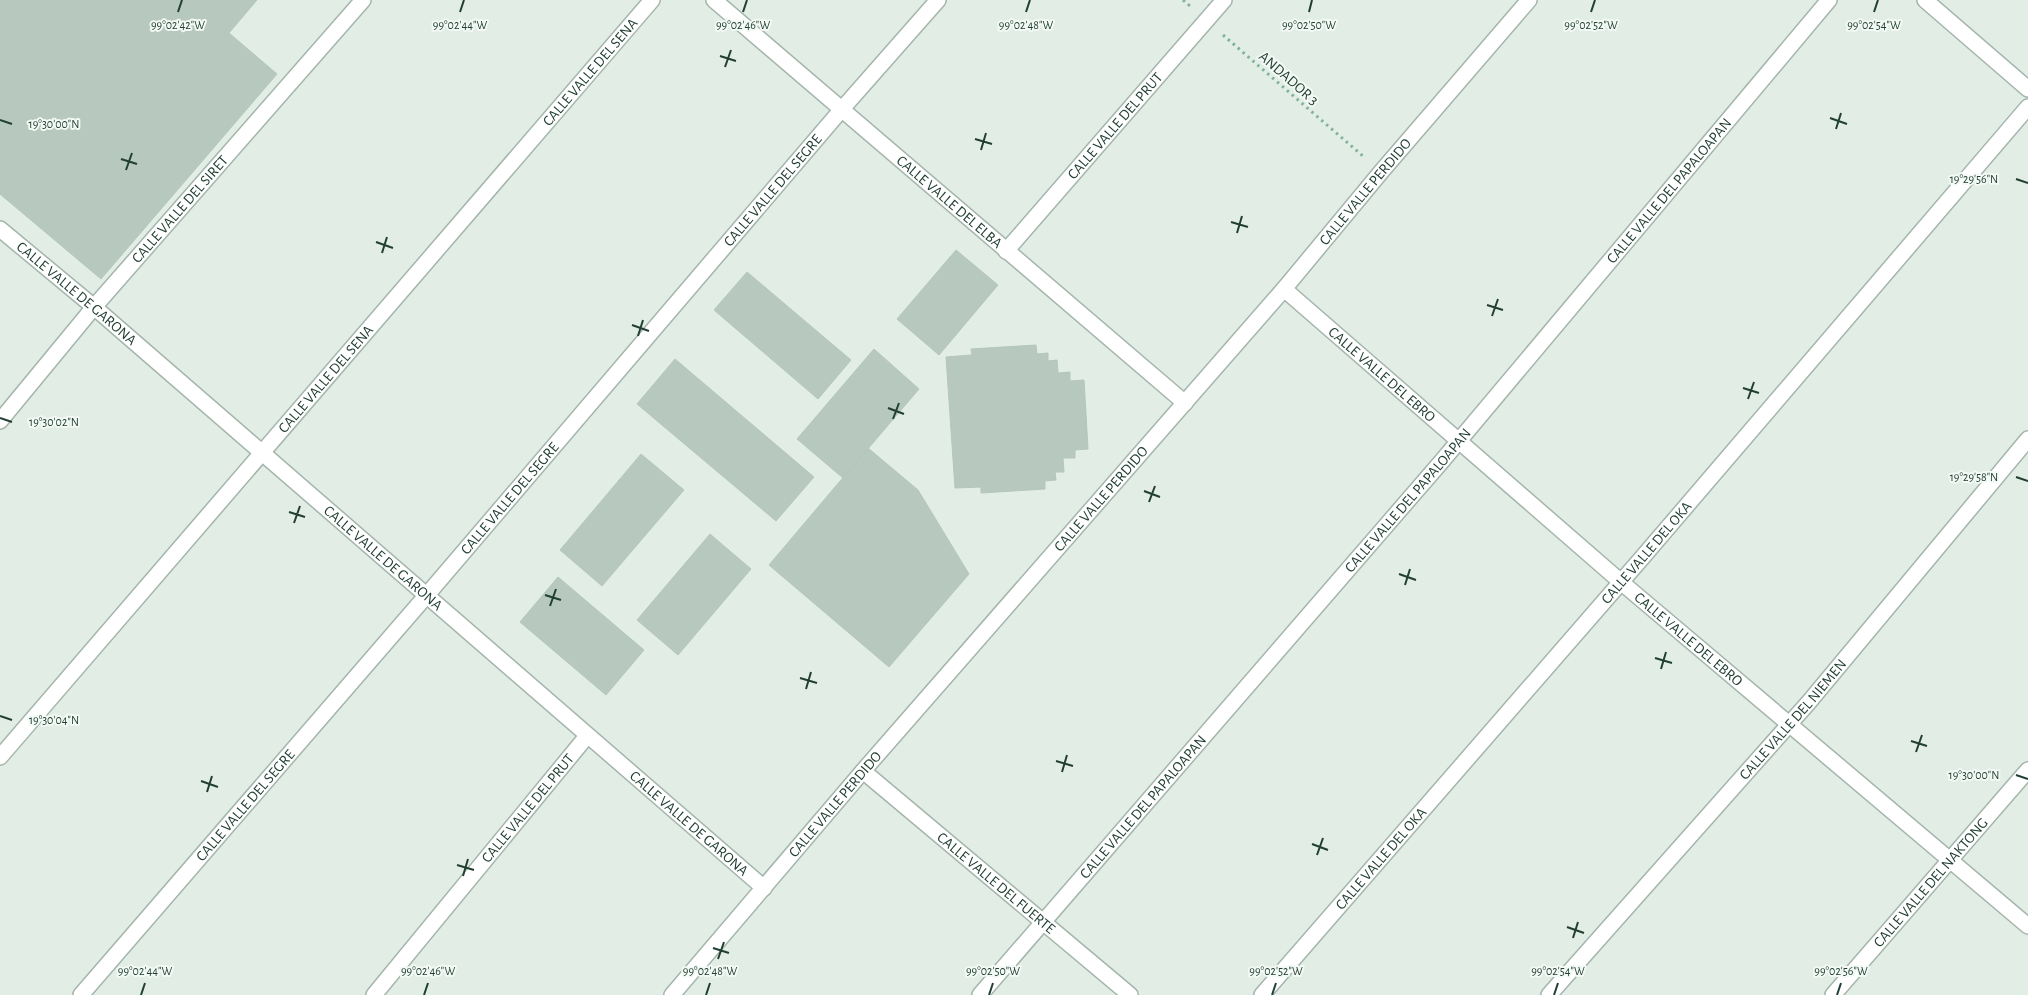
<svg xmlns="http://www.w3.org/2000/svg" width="2028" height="995" viewBox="0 0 2028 995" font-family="'Alegreya Sans',sans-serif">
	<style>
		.building { fill: #b7c8bf; stroke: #b4c7bc }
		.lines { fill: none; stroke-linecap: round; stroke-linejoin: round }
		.minor-casing { stroke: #a4b5ac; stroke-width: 18 }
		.path { stroke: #80b39a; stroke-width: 3; stroke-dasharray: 2.5 4; stroke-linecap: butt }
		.minor { stroke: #fff; stroke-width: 15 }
		.ticks { fill: none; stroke: #213f32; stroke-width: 2 }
		.labels { text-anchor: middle; stroke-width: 4; stroke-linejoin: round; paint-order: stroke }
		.street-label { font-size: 15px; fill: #213f32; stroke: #f3f9f5 }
		.ticks-label { font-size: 12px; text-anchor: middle; fill: #213f32; stroke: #f3f9f5; stroke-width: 4; stroke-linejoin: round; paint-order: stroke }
	</style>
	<rect width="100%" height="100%" fill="#e2ede6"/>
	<path class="building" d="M 0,0 L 257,0 L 229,33 L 277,74 L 101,279 L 0,194 Z
		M 956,250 L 998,285 L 939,355 L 897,319 Z
		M 747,272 L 851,360 L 818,399 L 714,310 Z
		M 1036,345 L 1037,354 L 1048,353 L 1048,361 L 1057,360 L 1058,373 L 1070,372 L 1070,381 L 1084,380 L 1088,449 L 1075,450 L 1075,458 L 1063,458 L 1064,472 L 1055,472 L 1056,480 L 1045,481 L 1045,489 L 981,493 L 981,487 L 955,488 L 946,357 L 972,355 L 971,349 Z
		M 874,349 L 919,389 L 843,478 L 797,439 Z
		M 675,359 L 814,477 L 776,521 L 637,404 Z
		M 868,448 L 918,490 L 969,574 L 889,667 L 769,565 Z
		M 641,454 L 684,490 L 602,586 L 560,550 Z
		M 710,534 L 751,569 L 678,655 L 637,620 Z
		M 558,577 L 644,650 L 606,695 L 520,622 Z"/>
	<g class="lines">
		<g class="minor-casing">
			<g id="minor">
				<path id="s1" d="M 714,0 L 1185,403"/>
				<path d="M 1925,0 L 2028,89"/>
				<path id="s2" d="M 0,229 L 94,307 L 764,888"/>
				<path id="s3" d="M 1006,251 L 1224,0"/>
				<path id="s4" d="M 1284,289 L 1621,582 L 2028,926"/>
				<path id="s5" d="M 0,421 L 94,307 L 363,0"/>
				<path id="s6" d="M 0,757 L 652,0"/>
				<path id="s7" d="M 863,771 L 1130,995"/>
				<path id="s8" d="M 81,995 L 426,596 L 842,109 L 938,0"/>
				<path id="s9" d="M 374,995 L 587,736"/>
				<path id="s10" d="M 672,995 L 863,771 L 1284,289 L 1381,172 L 1529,0"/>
				<path id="s11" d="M 980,995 L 1442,461 L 1829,0"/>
				<path id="s12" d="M 1262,995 L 1641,559 L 2028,107"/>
				<path id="s13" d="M 1549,995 L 1809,702 L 2028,439"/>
				<path id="s14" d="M 1833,995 L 2028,770"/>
			</g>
		</g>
		<path class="path" d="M 1183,0 L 1190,6
			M 1223,35 L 1364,157"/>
		<use href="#minor" class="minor"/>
	</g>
	<path class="ticks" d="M 178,12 L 182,0M 460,12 L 464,0M 743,12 L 747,0M 1026,12 L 1030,0M 1309,12 L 1312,0M 1591,12 L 1595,0M 1874,12 L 1878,0M 720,56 L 736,61M 725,67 L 731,50M 1830,118 L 1847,124M 0,120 L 12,124M 1836,129 L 1841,113M 975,139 L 992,144M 981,150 L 986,133M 121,159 L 137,164M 126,170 L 132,153M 2016,179 L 2028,183M 1231,222 L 1248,227M 1237,233 L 1242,216M 376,242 L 393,248M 382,253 L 387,237M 1487,305 L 1503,310M 1492,316 L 1498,299M 632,325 L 649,331M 638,336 L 643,320M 1743,388 L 1759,393M 1748,399 L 1754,382M 888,408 L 904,414M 0,418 L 12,422M 893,419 L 899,403M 2016,477 L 2028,481M 1144,491 L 1160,497M 1149,502 L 1155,486M 289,512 L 305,517M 294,523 L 300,506M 1399,574 L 1416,580M 1405,585 L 1410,569M 545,595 L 561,600M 550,606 L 556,589M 1655,658 L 1672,663M 1661,669 L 1666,652M 800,678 L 817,683M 806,689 L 811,672M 0,716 L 12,720M 1911,741 L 1927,746M 1916,752 L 1922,735M 1056,761 L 1073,766M 1062,772 L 1067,755M 2016,775 L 2028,779M 201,781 L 218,787M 207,792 L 212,776M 1312,844 L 1328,850M 1317,855 L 1323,838M 457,865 L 474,870M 463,876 L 468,859M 1567,927 L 1584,933M 1573,938 L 1578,922M 713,948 L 729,953M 718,959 L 724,942M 141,995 L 145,983M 424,995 L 428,983M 706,995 L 710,983M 989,995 L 993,983M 1272,995 L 1276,983M 1554,995 L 1558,983M 1837,995 L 1841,983"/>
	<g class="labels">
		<g class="street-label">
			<text dy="5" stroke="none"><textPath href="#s6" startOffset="904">CALLE VALLE DEL SENA</textPath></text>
			<text transform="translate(1289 78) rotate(41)" y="5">ANDADOR 3</text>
			<text dy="5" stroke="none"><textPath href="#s3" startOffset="166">CALLE VALLE DEL PRUT</textPath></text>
			<text dy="5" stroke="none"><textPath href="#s8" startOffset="1061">CALLE VALLE DEL SEGRE</textPath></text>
			<text dy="5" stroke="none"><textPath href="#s10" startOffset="1061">CALLE VALLE PERDIDO</textPath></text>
			<text dy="5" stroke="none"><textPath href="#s11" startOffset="1059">CALLE VALLE DEL PAPALOAPAN</textPath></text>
			<text dy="5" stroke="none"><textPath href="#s1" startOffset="310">CALLE VALLE DEL ELBA</textPath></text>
			<text dy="5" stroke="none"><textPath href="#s5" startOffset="278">CALLE VALLE DEL SIRET</textPath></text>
			<text dy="5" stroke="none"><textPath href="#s2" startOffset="100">CALLE VALLE DE GARONA</textPath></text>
			<text dy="5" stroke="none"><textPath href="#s4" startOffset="130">CALLE VALLE DEL EBRO</textPath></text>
			<text dy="5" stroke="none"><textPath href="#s6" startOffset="499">CALLE VALLE DEL SENA</textPath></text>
			<text dy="5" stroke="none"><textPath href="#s8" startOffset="656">CALLE VALLE DEL SEGRE</textPath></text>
			<text dy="5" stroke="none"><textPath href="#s10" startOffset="656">CALLE VALLE PERDIDO</textPath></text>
			<text dy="5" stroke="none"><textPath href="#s11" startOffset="654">CALLE VALLE DEL PAPALOAPAN</textPath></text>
			<text dy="5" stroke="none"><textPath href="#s12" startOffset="586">CALLE VALLE DEL OKA</textPath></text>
			<text dy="5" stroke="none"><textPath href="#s2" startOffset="505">CALLE VALLE DE GARONA</textPath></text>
			<text dy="5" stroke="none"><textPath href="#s4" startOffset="535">CALLE VALLE DEL EBRO</textPath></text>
			<text dy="5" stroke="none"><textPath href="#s13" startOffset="368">CALLE VALLE DEL NIEMEN</textPath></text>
			<text dy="5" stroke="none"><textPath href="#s8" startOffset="251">CALLE VALLE DEL SEGRE</textPath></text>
			<text dy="5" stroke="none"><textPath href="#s10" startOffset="251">CALLE VALLE PERDIDO</textPath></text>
			<text dy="5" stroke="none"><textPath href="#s9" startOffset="242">CALLE VALLE DEL PRUT</textPath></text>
			<text dy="5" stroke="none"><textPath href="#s11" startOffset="249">CALLE VALLE DEL PAPALOAPAN</textPath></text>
			<text dy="5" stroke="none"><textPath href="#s2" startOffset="910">CALLE VALLE DE GARONA</textPath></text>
			<text dy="5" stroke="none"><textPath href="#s12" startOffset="181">CALLE VALLE DEL OKA</textPath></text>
			<text dy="5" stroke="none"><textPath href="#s14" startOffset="149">CALLE VALLE DEL NAKTONG</textPath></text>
			<text dy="5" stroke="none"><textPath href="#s7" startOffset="174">CALLE VALLE DEL FUERTE</textPath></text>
		</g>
	</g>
	<g class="ticks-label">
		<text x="178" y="29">99°02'42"W</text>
		<text x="460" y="29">99°02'44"W</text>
		<text x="743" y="29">99°02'46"W</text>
		<text x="1026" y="29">99°02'48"W</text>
		<text x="1309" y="29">99°02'50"W</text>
		<text x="1591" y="29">99°02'52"W</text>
		<text x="1874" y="29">99°02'54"W</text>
		<text x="54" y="128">19°30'00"N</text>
		<text x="1974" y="183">19°29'56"N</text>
		<text x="54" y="426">19°30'02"N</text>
		<text x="1974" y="481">19°29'58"N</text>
		<text x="54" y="724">19°30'04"N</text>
		<text x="1974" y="779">19°30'00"N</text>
		<text x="145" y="975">99°02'44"W</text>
		<text x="428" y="975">99°02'46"W</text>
		<text x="710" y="975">99°02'48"W</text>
		<text x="993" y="975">99°02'50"W</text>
		<text x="1276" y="975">99°02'52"W</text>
		<text x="1558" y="975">99°02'54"W</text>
		<text x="1841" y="975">99°02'56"W</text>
	</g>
</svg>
